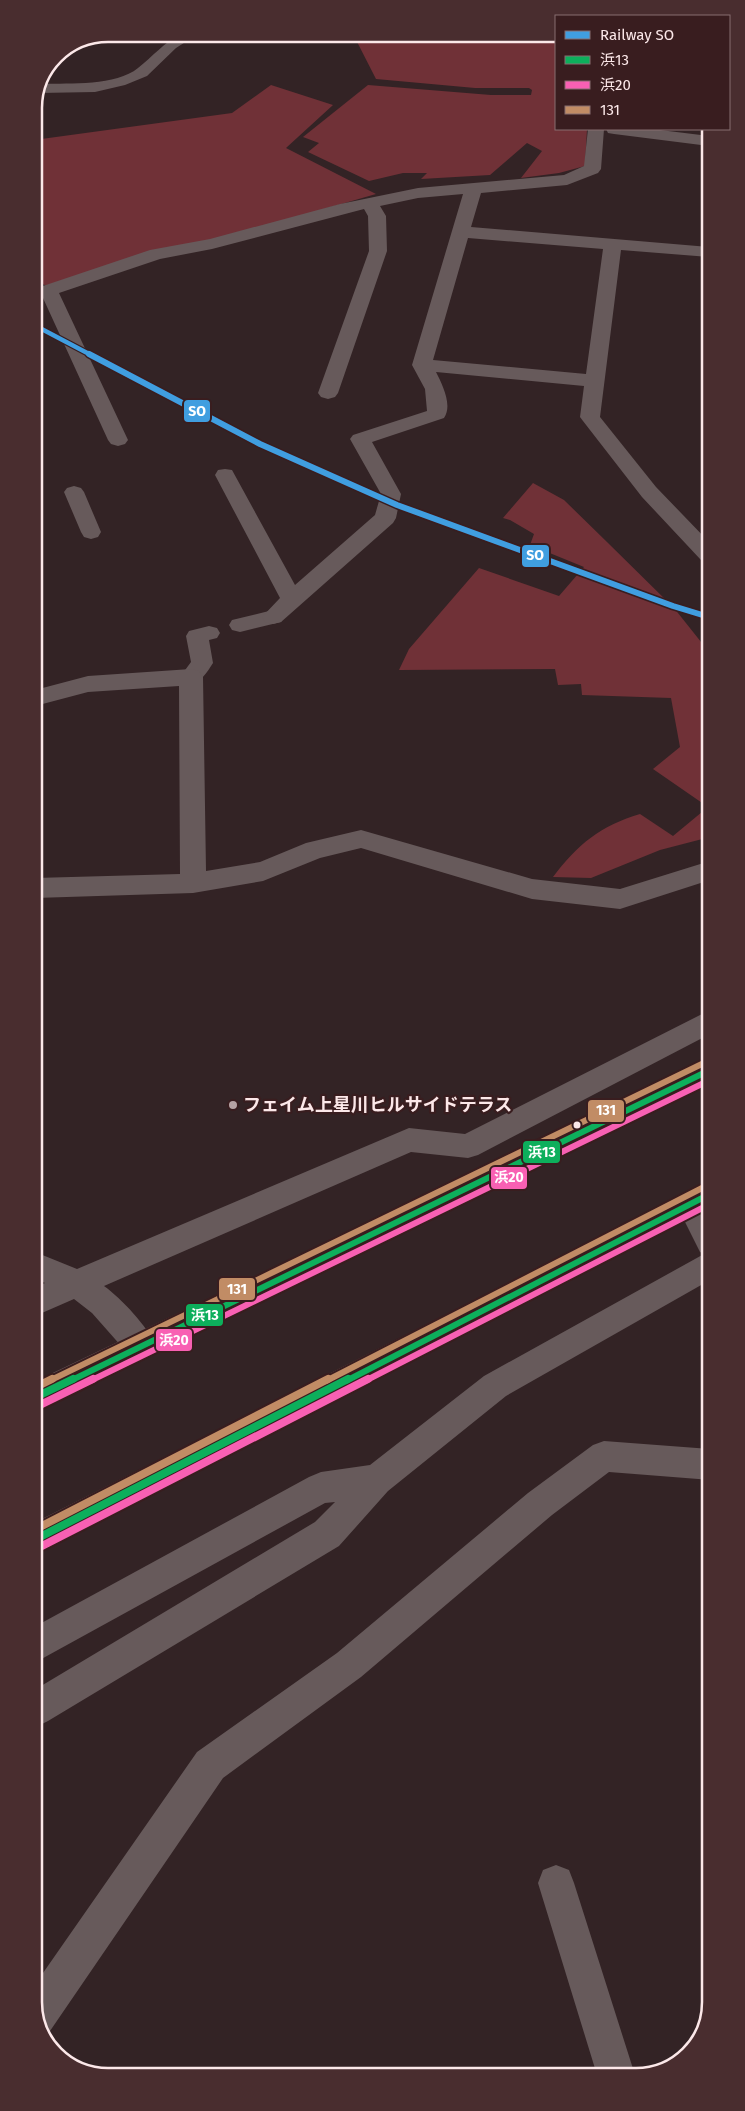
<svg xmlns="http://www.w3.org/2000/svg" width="745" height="2111" viewBox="0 0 745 2111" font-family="'Fira Sans','Noto Sans JP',sans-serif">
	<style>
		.green { fill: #703137 }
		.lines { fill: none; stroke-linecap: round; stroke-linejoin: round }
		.lane { fill: #675a5b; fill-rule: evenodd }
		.street { fill: #675a5b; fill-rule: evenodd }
		.primary { fill: #6b5a5b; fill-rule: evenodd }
		.bus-1-far1-casing { stroke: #391d1f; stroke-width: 10 }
		.bus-1-casing { stroke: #391d1f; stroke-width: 12 }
		.bus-2-far1-casing { stroke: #391d1f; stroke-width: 10 }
		.bus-2-casing { stroke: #391d1f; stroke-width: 12 }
		.bus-3-far1-casing { stroke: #391d1f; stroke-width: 10 }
		.bus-3-casing { stroke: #391d1f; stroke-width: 12 }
		.bus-1-far1 { stroke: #0daf5c; stroke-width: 6 }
		.bus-1 { stroke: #0daf5c; stroke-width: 8 }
		.bus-2-far1 { stroke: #f860b3; stroke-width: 6 }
		.bus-2 { stroke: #f860b3; stroke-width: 8 }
		.bus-3-far1 { stroke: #c18c65; stroke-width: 6 }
		.bus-3 { stroke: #c18c65; stroke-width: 8 }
		.rail-1-far1-casing { stroke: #391d1f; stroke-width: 7 }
		.rail-1-casing { stroke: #391d1f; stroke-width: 9 }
		.rail-1-far1 { stroke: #409ee0; stroke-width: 4.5 }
		.rail-1 { stroke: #409ee0; stroke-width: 6 }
		.poi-dot { fill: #b6a3a4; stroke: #391d1f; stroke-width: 2 }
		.bus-dot { fill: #fce8e9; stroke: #391d1f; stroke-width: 2 }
		.labels { text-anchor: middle; stroke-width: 4.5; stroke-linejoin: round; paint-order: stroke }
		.poi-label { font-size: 18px; font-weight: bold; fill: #fce8e9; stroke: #391d1f; text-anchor: start }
		.rim { fill: none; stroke: #fce8e9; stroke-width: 2.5 }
		.line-badge { stroke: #391d1f; stroke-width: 2 }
		.badge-label { font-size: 14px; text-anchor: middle; font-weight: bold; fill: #fff }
	</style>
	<rect width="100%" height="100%" fill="#332325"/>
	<path class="green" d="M 353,34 L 556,34 L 556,129 L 587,129 L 585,166 L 559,173 L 521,178 L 542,151 L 527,143 L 490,175 L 421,179 L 427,173 L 403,173 L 369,181 L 308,152 L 319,143 L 303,137 L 368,85 L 491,95 L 531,95 L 532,90 L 529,88 L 475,88 L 376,79 Z
		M 271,85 L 333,105 L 286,148 L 376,194 L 227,237 L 46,286 L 34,278 L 34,140 L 232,113 Z
		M 533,483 L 564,500 L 607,542 L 674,608 L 709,652 L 710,837 L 660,850 L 591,878 L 553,877 C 578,844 600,826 640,814 L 673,836 L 708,807 L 653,769 L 680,747 L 671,698 L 582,695 L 581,684 L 558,685 L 555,669 L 399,670 L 409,649 L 479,568 L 559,596 L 584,567 L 530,545 L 534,534 L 510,520 L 503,518 Z"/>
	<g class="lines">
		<path class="lane" d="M 180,34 L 198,34 L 176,48 L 147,76 L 125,85 L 95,92 L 39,93 L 43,84 C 70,83 116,86 138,68 C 153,56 164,43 180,34 Z
			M 74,486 L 81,488 L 84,492 L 101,532 L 98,537 L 91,539 L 84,537 L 81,532 L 64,492 L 67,488 Z
			M 273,610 L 281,612 L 284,617 L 281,622 L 240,632 L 232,630 L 229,625 L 232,620 Z
			M 209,626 L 217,628 L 220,633 L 217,638 L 209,640 L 213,663 C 205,675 199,687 183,682 L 180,677 L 191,662 L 186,636 L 189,631 Z
			M 556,1865 L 569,1870 L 574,1883 L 635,2075 L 597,2075 L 538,1883 L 543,1870 Z"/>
		<path class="street" d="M 588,129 L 604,129 L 601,169 L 598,173 L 567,185 L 481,193 L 471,227 L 709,247 L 709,257 L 621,250 L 600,417 L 656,487 L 709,542 L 709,562 L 701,560 L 642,497 L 583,421 L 580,417 L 584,386 L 436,372 C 442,384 453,405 444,418 L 372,442 L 401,494 L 396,518 L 393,523 L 281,622 L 273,624 L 265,622 L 262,617 L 280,598 L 215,475 L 218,470 L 225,469 L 232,470 L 295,585 L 375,515 L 381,494 L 350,439 L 353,435 L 427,411 L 425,389 L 412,365 L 463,194 L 418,198 L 380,206 L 386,216 L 387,251 L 338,393 L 335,397 L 328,399 L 321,397 L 318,393 L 369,251 L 368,216 L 364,209 L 212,249 L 160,259 L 59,293 L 128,440 L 125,444 L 118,446 L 111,444 L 108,440 L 43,298 L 34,301 L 34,289 L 150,250 L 210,239 L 340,204 L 418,188 L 564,175 L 584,166 ZM 468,238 L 603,249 L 586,374 L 433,360 Z
			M 606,129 L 652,129 L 709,136 L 709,146 L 614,134 L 608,133 Z
			M 191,669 L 199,671 L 203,677 L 206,871 L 260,862 L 306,843 L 361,830 L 532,879 L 620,889 L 710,861 L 710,880 L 620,909 L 532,899 L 361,848 L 320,858 L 263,881 L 193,893 L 35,898 L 35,878 L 180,874 L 179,686 L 88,692 L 35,706 L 35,690 L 88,676 Z
			M 710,1010 L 710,1034 L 478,1155 L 468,1158 L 411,1152 L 104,1286 C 122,1299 147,1326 156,1346 L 152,1356 L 141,1360 L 130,1356 L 92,1313 L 74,1299 L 35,1316 L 35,1287 L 45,1283 L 35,1279 L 35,1252 L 77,1269 L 409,1128 L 465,1134 Z
			M 691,1191 L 701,1195 L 710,1213 L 710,1280 L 506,1396 L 388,1491 L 339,1546 L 48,1721 L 36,1727 L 36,1689 L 315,1522 L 335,1502 L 325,1503 L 36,1662 L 36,1626 L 309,1477 L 321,1472 L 370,1465 L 484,1376 L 704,1254 L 700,1252 L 676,1204 L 681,1195 Z
			M 604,1441 L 710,1449 L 711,1480 L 609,1472 L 552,1515 L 361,1677 L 223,1778 L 50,2031 L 43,2033 L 36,2022 L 36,1983 L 197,1752 L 337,1653 L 528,1493 L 593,1445 Z"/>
		<path class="primary" d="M 710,1059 L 710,1083 L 36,1412 L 36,1381 Z
			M 710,1181 L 710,1208 L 36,1555 L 36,1522 Z"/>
		<g class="bus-1-far1-casing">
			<path id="bus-1-far1" d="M 70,1381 L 710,1070
				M 346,1381 L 710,1194"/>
		</g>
		<g class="bus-1-casing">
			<path id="bus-1" d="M 36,1397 L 73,1379
				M 36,1539 L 348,1379"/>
		</g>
		<g class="bus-2-far1-casing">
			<path id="bus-2-far1" d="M 90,1381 L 710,1080
				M 365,1381 L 710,1204"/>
		</g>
		<g class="bus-2-casing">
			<path id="bus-2" d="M 40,1405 L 93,1379
				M 40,1547 L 368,1379"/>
		</g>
		<g class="bus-3-far1-casing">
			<path id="bus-3-far1" d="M 49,1381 L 706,1062
				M 326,1381 L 706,1186"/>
		</g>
		<g class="bus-3-casing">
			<path id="bus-3" d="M 36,1387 L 52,1379
				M 36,1529 L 328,1379"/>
		</g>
		<use href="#bus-1-far1" class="bus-1-far1"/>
		<use href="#bus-1" class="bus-1"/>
		<use href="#bus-2-far1" class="bus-2-far1"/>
		<use href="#bus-2" class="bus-2"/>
		<use href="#bus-3-far1" class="bus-3-far1"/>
		<use href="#bus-3" class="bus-3"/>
		<g class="rail-1-far1-casing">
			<path id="rail-1-far1" d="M 34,325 L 91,355"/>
		</g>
		<g class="rail-1-casing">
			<path id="rail-1" d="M 89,354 L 260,444 L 397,505 L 673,606 L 709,617"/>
		</g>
		<use href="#rail-1-far1" class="rail-1-far1"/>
		<use href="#rail-1" class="rail-1"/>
	</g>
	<circle class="poi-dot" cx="233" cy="1105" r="5"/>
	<circle class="bus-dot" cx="577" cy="1125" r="4.5"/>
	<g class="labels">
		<g class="poi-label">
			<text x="243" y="1111">フェイム上星川ヒルサイドテラス</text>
		</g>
	</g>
	<path d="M0 0H745V2111H0ZM108 42H636A66 66 0 0 1 702 108V2002A66 66 0 0 1 636 2068H108A66 66 0 0 1 42 2002V108A66 66 0 0 1 108 42Z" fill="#492d2f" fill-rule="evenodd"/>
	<path class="rim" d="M108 42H636A66 66 0 0 1 702 108V2002A66 66 0 0 1 636 2068H108A66 66 0 0 1 42 2002V108A66 66 0 0 1 108 42Z"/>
	<g class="line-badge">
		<rect x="183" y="399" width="28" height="24" rx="5" fill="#409ee0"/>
		<rect x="521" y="544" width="29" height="24" rx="5" fill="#409ee0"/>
		<rect x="587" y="1099" width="38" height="24" rx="5" fill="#c18c65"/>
		<rect x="522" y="1140" width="39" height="24" rx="5" fill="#0daf5c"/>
		<rect x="490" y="1166" width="38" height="24" rx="5" fill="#f860b3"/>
		<rect x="218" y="1277" width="38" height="24" rx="5" fill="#c18c65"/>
		<rect x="185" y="1303" width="39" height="24" rx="5" fill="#0daf5c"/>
		<rect x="155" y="1328" width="38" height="24" rx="5" fill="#f860b3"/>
	</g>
	<g class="badge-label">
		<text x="197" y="416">SO</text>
		<text x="535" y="560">SO</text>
		<text x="606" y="1115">131</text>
		<text x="542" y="1157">浜13</text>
		<text x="509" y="1182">浜20</text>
		<text x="237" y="1294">131</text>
		<text x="205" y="1320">浜13</text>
		<text x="174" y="1345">浜20</text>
	</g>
	<rect x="555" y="15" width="175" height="115" fill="#391d1f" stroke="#876e70"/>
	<rect x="565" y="31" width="25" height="8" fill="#409ee0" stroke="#876e70"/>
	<text x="600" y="40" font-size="15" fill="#fce8e9">Railway SO</text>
	<rect x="565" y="56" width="25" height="8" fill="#0daf5c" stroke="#876e70"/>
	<text x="600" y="65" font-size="15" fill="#fce8e9">浜13</text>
	<rect x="565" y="81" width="25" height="8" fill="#f860b3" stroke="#876e70"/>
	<text x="600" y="90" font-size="15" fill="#fce8e9">浜20</text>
	<rect x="565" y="106" width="25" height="8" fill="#c18c65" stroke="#876e70"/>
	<text x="600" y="115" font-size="15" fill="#fce8e9">131</text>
</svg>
